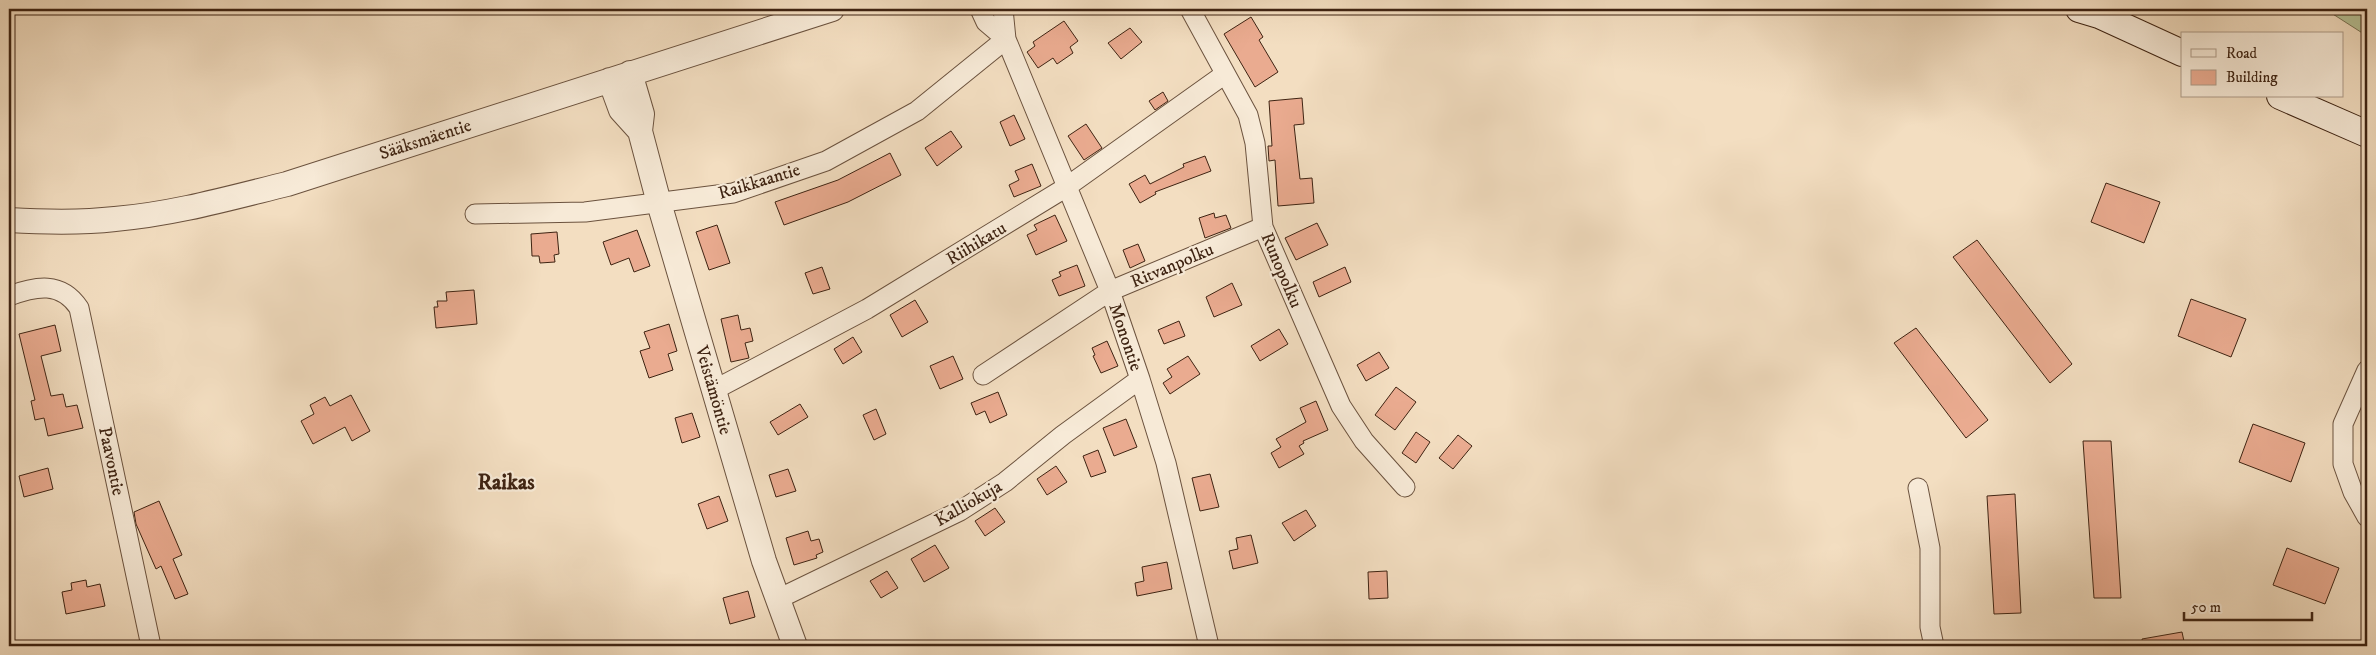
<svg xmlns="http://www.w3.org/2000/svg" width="2376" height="655" viewBox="0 0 2376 655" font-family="'IM FELL DW Pica',serif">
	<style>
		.green { fill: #b7c296; stroke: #7a7254 }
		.building { fill: #eaab90; stroke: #3e2312 }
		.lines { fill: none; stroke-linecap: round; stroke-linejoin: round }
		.minor-casing { stroke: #6b523e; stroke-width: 21 }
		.tertiary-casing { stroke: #6b523e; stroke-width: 26 }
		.secondary-casing { stroke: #3e2312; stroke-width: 28 }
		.minor { stroke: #f7ead7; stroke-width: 19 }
		.tertiary { stroke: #f7ead7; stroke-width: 24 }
		.secondary { stroke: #f7ead7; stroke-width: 26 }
		.labels { text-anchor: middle; stroke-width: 4.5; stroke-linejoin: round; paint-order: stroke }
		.street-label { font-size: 18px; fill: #3e2312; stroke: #f7ead7 }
		.district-label { font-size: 22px; font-weight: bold; fill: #3e2312; stroke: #f7ead7 }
	</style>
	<rect width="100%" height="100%" fill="#f3dec1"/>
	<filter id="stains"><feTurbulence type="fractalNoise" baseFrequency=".004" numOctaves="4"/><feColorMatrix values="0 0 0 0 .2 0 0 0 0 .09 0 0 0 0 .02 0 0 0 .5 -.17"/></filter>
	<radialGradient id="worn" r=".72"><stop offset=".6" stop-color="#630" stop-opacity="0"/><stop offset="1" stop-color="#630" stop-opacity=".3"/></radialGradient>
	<path class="green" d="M 2325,9 L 2367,9 L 2367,36 Z"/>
	<path class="building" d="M 1251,17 L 1263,37 L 1259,40 L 1278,72 L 1255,87 L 1224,34 Z
		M 1064,21 L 1078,41 L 1070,47 L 1073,53 L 1057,64 L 1053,58 L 1038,68 L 1027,52 L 1035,46 L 1033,42 Z
		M 1130,28 L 1142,42 L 1121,59 L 1108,43 Z
		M 1163,92 L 1168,101 L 1155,110 L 1149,101 Z
		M 1302,98 L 1304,124 L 1294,125 L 1300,179 L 1312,178 L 1314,203 L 1278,206 L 1275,160 L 1269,161 L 1268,146 L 1272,146 L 1269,101 Z
		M 1014,115 L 1025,139 L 1010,146 L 1000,122 Z
		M 1086,124 L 1102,148 L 1084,160 L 1068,136 Z
		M 951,131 L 962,147 L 937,166 L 925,148 Z
		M 890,153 L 901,175 L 848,202 L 784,225 L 775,202 L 838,180 Z
		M 1205,156 L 1211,171 L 1155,192 L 1156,194 L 1140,203 L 1129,184 L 1145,175 L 1150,184 L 1184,167 L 1183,164 Z
		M 1032,164 L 1041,186 L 1014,197 L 1009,185 L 1019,180 L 1015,171 Z
		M 2106,183 L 2160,202 L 2144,243 L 2091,222 Z
		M 1214,213 L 1215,218 L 1226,215 L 1231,228 L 1205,238 L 1199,218 Z
		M 1055,215 L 1067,241 L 1036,255 L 1027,235 L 1037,230 L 1034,225 Z
		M 1317,223 L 1328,245 L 1296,260 L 1285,238 Z
		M 717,225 L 730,263 L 709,270 L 696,232 Z
		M 637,230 L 650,266 L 634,272 L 629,258 L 611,265 L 603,242 Z
		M 557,232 L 559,254 L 554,255 L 555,262 L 540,263 L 539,256 L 532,256 L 531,234 Z
		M 1977,240 L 2072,364 L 2050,383 L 1953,257 Z
		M 1138,244 L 1145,261 L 1130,268 L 1123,250 Z
		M 1077,265 L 1085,286 L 1059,296 L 1052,280 L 1061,276 L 1059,272 Z
		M 822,267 L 830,289 L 813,294 L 805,273 Z
		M 1345,267 L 1351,282 L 1319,297 L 1313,282 Z
		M 1232,283 L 1242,305 L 1214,317 L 1206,297 Z
		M 474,290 L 477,324 L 436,328 L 434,307 L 438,307 L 437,301 L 447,301 L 446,292 Z
		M 2191,299 L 2246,319 L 2231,357 L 2178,336 Z
		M 915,300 L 928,322 L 902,337 L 890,315 Z
		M 738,315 L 741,330 L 750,328 L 753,341 L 745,343 L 749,358 L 731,362 L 721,319 Z
		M 1179,321 L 1185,336 L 1164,344 L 1158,330 Z
		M 669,324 L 677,351 L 668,354 L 673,370 L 649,378 L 640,351 L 650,348 L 644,332 Z
		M 55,325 L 61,351 L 41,356 L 51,396 L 63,394 L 66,407 L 77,405 L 83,428 L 48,436 L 44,418 L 35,420 L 31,401 L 35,400 L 19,334 Z
		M 1916,328 L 1988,420 L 1966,438 L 1894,343 Z
		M 1279,329 L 1288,344 L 1260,361 L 1251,346 Z
		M 853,337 L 862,352 L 843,364 L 834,349 Z
		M 1107,341 L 1118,366 L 1101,373 L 1093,356 L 1095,355 L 1092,348 Z
		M 1379,352 L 1389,368 L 1366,381 L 1357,365 Z
		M 953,356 L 963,379 L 940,389 L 930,366 Z
		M 1188,356 L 1200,374 L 1170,394 L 1163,383 L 1172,377 L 1167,369 Z
		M 1396,387 L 1416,402 L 1395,430 L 1375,415 Z
		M 998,392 L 1007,415 L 990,423 L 985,411 L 976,415 L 971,403 Z
		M 351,395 L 370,431 L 352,441 L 345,427 L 313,444 L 301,421 L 314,414 L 310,405 L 325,397 L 330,406 Z
		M 1316,401 L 1328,430 L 1303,441 L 1304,443 L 1299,446 L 1304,454 L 1279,468 L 1271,453 L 1281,447 L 1276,439 L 1306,422 L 1300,408 Z
		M 800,404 L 808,417 L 778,435 L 770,422 Z
		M 876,409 L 886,434 L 874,440 L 863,415 Z
		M 692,413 L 700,437 L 682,443 L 675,418 Z
		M 1126,419 L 1137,447 L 1114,456 L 1103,428 Z
		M 2253,424 L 2305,443 L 2291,482 L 2239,462 Z
		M 1416,432 L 1430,442 L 1416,463 L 1402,453 Z
		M 1458,435 L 1472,446 L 1453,469 L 1439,458 Z
		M 2083,441 L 2111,441 L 2121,598 L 2094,598 Z
		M 1098,450 L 1106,472 L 1091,477 L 1083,456 Z
		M 1056,466 L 1067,482 L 1047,495 L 1037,479 Z
		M 48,468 L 53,489 L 24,497 L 19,476 Z
		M 788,469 L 796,491 L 776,497 L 769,475 Z
		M 1210,474 L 1219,507 L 1200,511 L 1192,478 Z
		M 2015,494 L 2021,613 L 1994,614 L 1987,496 Z
		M 719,496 L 728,521 L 707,529 L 698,504 Z
		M 159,501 L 182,555 L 173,559 L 188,594 L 175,599 L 161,566 L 156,569 L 136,524 L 134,512 Z
		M 995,508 L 1005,522 L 985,536 L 975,521 Z
		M 1306,510 L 1316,526 L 1294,541 L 1282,523 Z
		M 808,531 L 811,541 L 819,539 L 823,552 L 816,555 L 817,558 L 794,565 L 786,538 Z
		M 1251,535 L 1258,563 L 1233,569 L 1229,551 L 1238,549 L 1236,538 Z
		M 935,545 L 949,568 L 924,582 L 911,559 Z
		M 2287,548 L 2339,568 L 2325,604 L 2273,585 Z
		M 1167,562 L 1172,589 L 1137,596 L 1135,583 L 1144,581 L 1142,567 Z
		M 887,571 L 898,588 L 881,598 L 870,581 Z
		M 1387,571 L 1388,598 L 1369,599 L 1368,572 Z
		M 86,580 L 87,587 L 100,584 L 105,606 L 66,614 L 62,592 L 72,590 L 71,583 Z
		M 748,591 L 755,617 L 730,624 L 723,598 Z
		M 2182,632 L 2185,646 L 2143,646 L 2142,639 Z"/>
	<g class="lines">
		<g class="minor-casing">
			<path id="minor" d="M 980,9 L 986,22 L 1006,39
				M 1003,9 L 1006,39 L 1110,291 L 1140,379 L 1166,463 L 1209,646
				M 1190,9 L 1248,115 L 1255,143 L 1263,227 L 1341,406 L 1364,441 L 1405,487
				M 475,214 L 585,212 L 733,193 L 826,161 L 917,111 L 1006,39
				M 9,296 C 36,286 61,281 79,308 L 151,646
				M 2367,370 L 2343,424 L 2343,464 L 2353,492 L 2367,517
				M 983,375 L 1110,291 L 1263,227
				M 714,390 L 867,309 L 1065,188 L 1225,74
				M 1918,488 L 1930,548 L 1930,627 L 1934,646
				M 778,599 L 960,511 L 1005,482 L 1063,435 L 1140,379"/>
		</g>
		<g class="tertiary-casing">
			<path id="tertiary" d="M 630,73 L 642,114 L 640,131 L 659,203 L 764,561 L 795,646
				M 610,80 L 621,110 L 640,131
				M 9,220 C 44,222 80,223 115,219 C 174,214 230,198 287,184 L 832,9"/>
		</g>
		<g class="secondary-casing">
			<path id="secondary" d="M 2079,9 L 2099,15 L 2182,53
				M 2280,96 L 2367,134"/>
		</g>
		<use href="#minor" class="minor"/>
		<use href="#tertiary" class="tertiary"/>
		<use href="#secondary" class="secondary"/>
	</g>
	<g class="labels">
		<g class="street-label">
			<text transform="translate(425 139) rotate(-18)" y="6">Sääksmäentie</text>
			<text transform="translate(759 181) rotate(-17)" y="6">Raikkaantie</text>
			<text transform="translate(976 243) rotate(-31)" y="6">Riihikatu</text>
			<text transform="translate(1172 265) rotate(-23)" y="6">Ritvanpolku</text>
			<text transform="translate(1282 270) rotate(67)" y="6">Runopolku</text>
			<text transform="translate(1126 337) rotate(71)" y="6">Monontie</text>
			<text transform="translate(714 390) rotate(74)" y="6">Veistämöntie</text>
			<text transform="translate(112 461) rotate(78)" y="6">Paavontie</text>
			<text transform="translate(968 503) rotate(-30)" y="6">Kalliokuja</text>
		</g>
		<g class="district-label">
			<text x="506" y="489">Raikas</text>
		</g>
	</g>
	<rect width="2376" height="655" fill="none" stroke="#f3dec1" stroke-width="30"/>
	<rect x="10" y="10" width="2356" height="635" fill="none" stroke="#3e2312" stroke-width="2.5"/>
	<rect x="15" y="15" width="2346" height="625" fill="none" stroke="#3e2312"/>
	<rect x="2181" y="32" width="162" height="65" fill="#f7ead7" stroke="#ad9a88"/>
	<rect x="2191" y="49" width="25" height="8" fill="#f7ead7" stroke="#ad9a88"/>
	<text x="2226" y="58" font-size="15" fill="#3e2312">Road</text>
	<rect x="2191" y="70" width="25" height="15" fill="#eaab90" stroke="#ad9a88"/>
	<text x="2226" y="82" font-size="15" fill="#3e2312">Building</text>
	<path d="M2184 612v8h128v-8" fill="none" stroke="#3e2312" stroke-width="2.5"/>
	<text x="2191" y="612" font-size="15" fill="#3e2312" stroke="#f7ead7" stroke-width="4" paint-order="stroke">50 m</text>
	<rect width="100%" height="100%" filter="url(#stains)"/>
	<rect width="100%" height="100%" fill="url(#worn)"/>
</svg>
